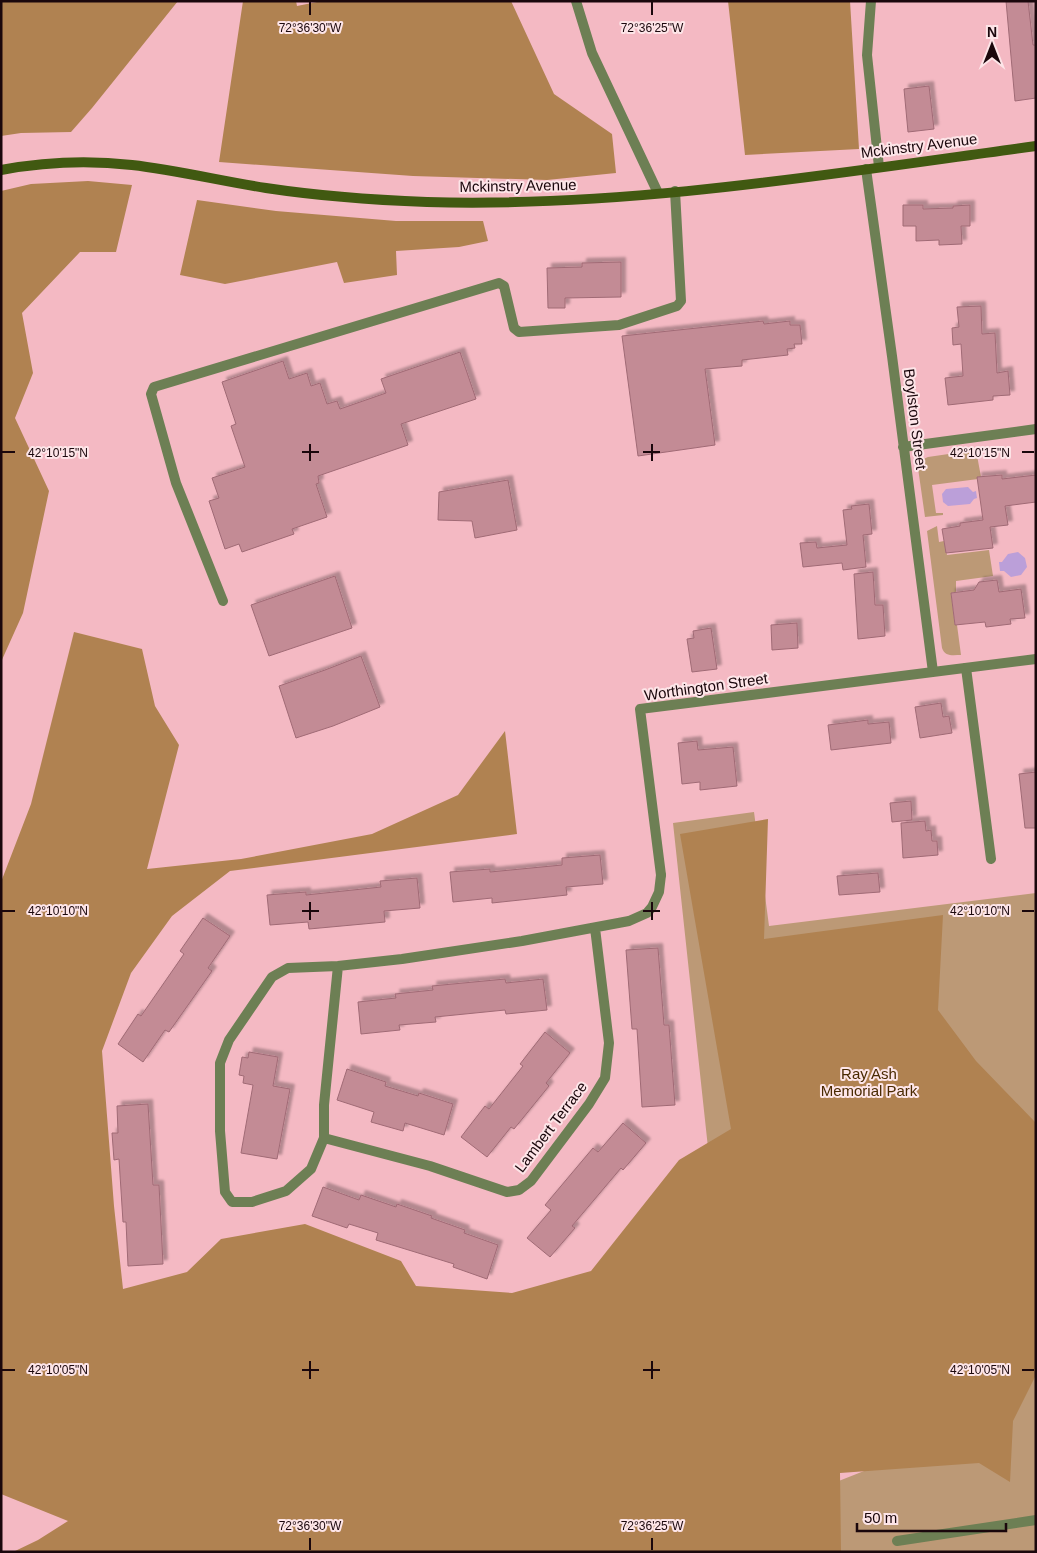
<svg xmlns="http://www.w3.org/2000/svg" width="1037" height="1553" viewBox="0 0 1037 1553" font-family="Helvetica,sans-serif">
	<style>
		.green { fill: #bc9976 }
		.forest { fill: #b08251 }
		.water { fill: #bb9fd9 }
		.building { fill: #c38b95; stroke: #a06a75; filter: url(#shadow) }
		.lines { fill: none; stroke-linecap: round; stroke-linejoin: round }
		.lane { stroke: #6d7f54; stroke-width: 10 }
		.street { stroke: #6d7f54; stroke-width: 10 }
		.secondary { stroke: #415911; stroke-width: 10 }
		.ticks { fill: none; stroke: #1a070c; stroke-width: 2 }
		.labels { text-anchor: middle; stroke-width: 4; stroke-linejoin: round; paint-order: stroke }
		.street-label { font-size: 15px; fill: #1a070c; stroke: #fde5e8 }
		.park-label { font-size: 15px; fill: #492900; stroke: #fde5e8 }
		.ticks-label { font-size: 12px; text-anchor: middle; fill: #1a070c; stroke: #fde5e8; stroke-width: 4; stroke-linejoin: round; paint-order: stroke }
	</style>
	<defs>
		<filter id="shadow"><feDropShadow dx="4.5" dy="-4.5" stdDeviation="1" flood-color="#0004"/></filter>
	</defs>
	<rect width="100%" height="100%" fill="#f4b9c3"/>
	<path class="green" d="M 976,450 L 981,477 L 978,479 L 932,485 L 936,513 L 943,513 L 943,515 L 925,517 L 918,468 L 921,460 L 928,457 Z
		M 937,526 L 939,542 L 944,541 L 947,555 L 989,550 L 993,576 L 956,581 L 956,592 L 951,593 L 955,625 L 957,625 L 961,655 C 953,655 945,657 942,648 L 927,531 Z
		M 754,812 L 769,926 L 1036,893 L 1036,1552 L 821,1552 L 821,1488 L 945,1439 L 741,1454 L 673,823 Z"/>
	<path class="forest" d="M 1,1 L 178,1 L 92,108 L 71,132 L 21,133 L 1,136 Z
		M 243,1 L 296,1 L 297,6 L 322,1 L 511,1 L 554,94 L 612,134 L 616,173 L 547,180 L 413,176 L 219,162 Z
		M 728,1 L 850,1 L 859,149 L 745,155 Z
		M 88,181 L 132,185 L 116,252 L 80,252 L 22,313 L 33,373 L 15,418 L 49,491 L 23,613 L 1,662 L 1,191 L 31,184 Z
		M 197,200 L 276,211 L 396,221 L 483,221 L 488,241 L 459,247 L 396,251 L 397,275 L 344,283 L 337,262 L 225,284 L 180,275 Z
		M 74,632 L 142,649 L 155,706 L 179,745 L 147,869 L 241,859 L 372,834 L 458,795 L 505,731 L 517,834 L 230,871 L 172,916 L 131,973 L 102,1051 L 114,1206 L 123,1289 L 187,1272 L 221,1239 L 305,1224 L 401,1261 L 416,1286 L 512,1293 L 591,1271 L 679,1160 L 731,1129 L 680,834 L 768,819 L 764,939 L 943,915 L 938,1010 L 976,1061 L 1036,1123 L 1036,1375 L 1013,1421 L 1010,1482 L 979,1463 L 840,1473 L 841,1552 L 13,1552 L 38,1540 L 68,1521 L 1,1494 L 1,882 L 31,804 Z"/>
	<path class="water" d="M 968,487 L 973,492 L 976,491 L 977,498 L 974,499 L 970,504 L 948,506 L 943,502 L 942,494 L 946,489 Z
		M 1018,552 L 1025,558 L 1027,567 L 1021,575 L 1011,577 L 1004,571 L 1000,571 L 999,562 L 1002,562 L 1008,554 Z"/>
	<path class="building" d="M 1006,1 L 1028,1 L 1033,45 L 1036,45 L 1036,98 L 1015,101 Z
		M 929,86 L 934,129 L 908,132 L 904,89 Z
		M 903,205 L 923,205 L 923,209 L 953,208 L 953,206 L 970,205 L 970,226 L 961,226 L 962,244 L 939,245 L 939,240 L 916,241 L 916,226 L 903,226 Z
		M 621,262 L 621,297 L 565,298 L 565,308 L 548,308 L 547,268 L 582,267 L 582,263 Z
		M 981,306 L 982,334 L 995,333 L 997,373 L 1008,371 L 1010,395 L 993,396 L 993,400 L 948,405 L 945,378 L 963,376 L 961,344 L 953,345 L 952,328 L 959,327 L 957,307 Z
		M 763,321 L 764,324 L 790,321 L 790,325 L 800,325 L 802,344 L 794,344 L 795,348 L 787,349 L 788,355 L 742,360 L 742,366 L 705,369 L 715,445 L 638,456 L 622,336 Z
		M 460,352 L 476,399 L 401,424 L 408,445 L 318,476 L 319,483 L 316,484 L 327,517 L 292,529 L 294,534 L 242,552 L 239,544 L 225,549 L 209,501 L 219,498 L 212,478 L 245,467 L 231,426 L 236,424 L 222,382 L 283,361 L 289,379 L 307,373 L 311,386 L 320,383 L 327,404 L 337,401 L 340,409 L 386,393 L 381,379 Z
		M 1002,475 L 1002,479 L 1036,475 L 1036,502 L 1005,506 L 1008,525 L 990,527 L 993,548 L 946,553 L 942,529 L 960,526 L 960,523 L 983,520 L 977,477 Z
		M 508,480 L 517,530 L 475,538 L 472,521 L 438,520 L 439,492 Z
		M 869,504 L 872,534 L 863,535 L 866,567 L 843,570 L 842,563 L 803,567 L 800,543 L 816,542 L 817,548 L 847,545 L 843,510 L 852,509 L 851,506 Z
		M 873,572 L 875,605 L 883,605 L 885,636 L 858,639 L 854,574 Z
		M 335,576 L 352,628 L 269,656 L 251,605 Z
		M 997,580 L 999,592 L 1021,589 L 1025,618 L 1010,619 L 1011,624 L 986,627 L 985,622 L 955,625 L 951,593 L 974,590 L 979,582 Z
		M 797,623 L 798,648 L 772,650 L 771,625 Z
		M 711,628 L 717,669 L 692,672 L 687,639 L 694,638 L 693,631 Z
		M 361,656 L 380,707 L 333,726 L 296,738 L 279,686 L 325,670 Z
		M 941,703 L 943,717 L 949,716 L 952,733 L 920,738 L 915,707 Z
		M 868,720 L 868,724 L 889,722 L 891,743 L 831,750 L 828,725 Z
		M 697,741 L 698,750 L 733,747 L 737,786 L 700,790 L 700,782 L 682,784 L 678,743 Z
		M 1036,772 L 1036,828 L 1025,828 L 1019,774 Z
		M 911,801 L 912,820 L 892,822 L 890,803 Z
		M 925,821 L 926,831 L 931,830 L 932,841 L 937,841 L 938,855 L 903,858 L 901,823 Z
		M 600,855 L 603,884 L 566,887 L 567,895 L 492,903 L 492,898 L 453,902 L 450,872 L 490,869 L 490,872 L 562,865 L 562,858 Z
		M 878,873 L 880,892 L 839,895 L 837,876 Z
		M 417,878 L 420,908 L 384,911 L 385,922 L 309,929 L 308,922 L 270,925 L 267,895 L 306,892 L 306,895 L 381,887 L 380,881 Z
		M 203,918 L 230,936 L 208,968 L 212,971 L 169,1032 L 165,1030 L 143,1062 L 118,1044 L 138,1014 L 141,1016 L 184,954 L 180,951 Z
		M 658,948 L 664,1025 L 669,1025 L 675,1105 L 642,1107 L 637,1029 L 632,1029 L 626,950 Z
		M 505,979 L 506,983 L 543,979 L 547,1010 L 506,1014 L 505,1010 L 435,1017 L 436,1022 L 399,1025 L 400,1030 L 361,1034 L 358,1002 L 396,998 L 395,994 L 433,990 L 432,986 Z
		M 545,1032 L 570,1053 L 546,1083 L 549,1086 L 514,1129 L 511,1127 L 487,1157 L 461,1137 L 485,1106 L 489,1109 L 523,1066 L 520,1064 Z
		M 249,1052 L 278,1057 L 273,1086 L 290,1089 L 277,1159 L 241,1153 L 253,1085 L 243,1083 L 244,1076 L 239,1075 L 242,1057 L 248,1058 Z
		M 347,1069 L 386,1082 L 385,1086 L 418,1096 L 419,1093 L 453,1104 L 444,1135 L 405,1123 L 403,1131 L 371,1122 L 374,1112 L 337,1100 Z
		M 148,1104 L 153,1185 L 159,1185 L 163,1264 L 128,1266 L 126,1222 L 123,1222 L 119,1159 L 114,1160 L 112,1133 L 118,1133 L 117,1106 Z
		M 623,1123 L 646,1143 L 623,1170 L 621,1168 L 572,1226 L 575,1228 L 550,1257 L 527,1238 L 551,1210 L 545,1205 L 593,1148 L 598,1152 Z
		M 323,1187 L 359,1200 L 361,1195 L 396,1207 L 397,1204 L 432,1216 L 431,1218 L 465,1230 L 464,1233 L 498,1245 L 487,1279 L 453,1267 L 454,1264 L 376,1240 L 378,1233 L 349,1224 L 347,1228 L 312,1216 Z"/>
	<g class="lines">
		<path class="lane" d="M 576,1 L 592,53 L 658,193
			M 871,1 L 867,55 L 879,167
			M 223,601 L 176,483 L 151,394 L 154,387 L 499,283 L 504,286 L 514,328 L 519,332 L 619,325 L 677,306 L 681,301 L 675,191
			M 966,668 L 991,859
			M 338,966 L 324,1105 L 324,1138 L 430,1166 L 507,1192 L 519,1190 L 531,1181 L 589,1104 L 605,1078 L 609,1043 L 595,928
			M 324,1138 L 311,1169 L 286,1191 L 252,1202 L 232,1202 L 225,1192 L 220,1131 L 220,1063 L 229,1040 L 272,977 L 288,968 L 338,966 L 402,959 L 522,941 L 629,921 L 647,913 L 652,907 L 659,892 L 661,875
			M 897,1541 L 1036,1520"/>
		<path class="street" d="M 866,169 L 892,356 L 933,672
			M 903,447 L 1036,429
			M 661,875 L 640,709 L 1036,659"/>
		<path class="secondary" d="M 1,170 C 44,162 88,160 132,165 C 176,170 221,181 266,188 C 319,196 373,200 427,202 C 629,208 836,173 1036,146"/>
	</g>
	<path class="ticks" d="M 310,2 L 310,15M 652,2 L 652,15M 310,444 L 310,461M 652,444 L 652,461M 2,452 L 15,452M 302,452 L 319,452M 643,452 L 660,452M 1022,452 L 1034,452M 310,902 L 310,920M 652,902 L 652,920M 2,911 L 15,911M 302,911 L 319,911M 643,911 L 660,911M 1022,911 L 1034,911M 310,1361 L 310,1379M 652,1361 L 652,1379M 2,1370 L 15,1370M 302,1370 L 319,1370M 643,1370 L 660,1370M 1022,1370 L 1034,1370M 310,1538 L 310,1550M 652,1538 L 652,1550"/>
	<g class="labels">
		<g class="street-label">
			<text transform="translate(919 146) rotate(-7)" y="5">Mckinstry Avenue</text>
			<text transform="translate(518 186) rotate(-1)" y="5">Mckinstry Avenue</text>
			<text transform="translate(915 419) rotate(83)" y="5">Boylston Street</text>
			<text transform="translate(706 687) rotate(-8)" y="5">Worthington Street</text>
			<text transform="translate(551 1127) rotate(-53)" y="5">Lambert Terrace</text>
		</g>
		<g class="park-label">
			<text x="869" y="1079">Ray Ash<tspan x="869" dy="17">Memorial Park</tspan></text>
		</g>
	</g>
	<g class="ticks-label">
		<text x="310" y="32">72°36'30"W</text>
		<text x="652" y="32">72°36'25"W</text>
		<text x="58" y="457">42°10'15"N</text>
		<text x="980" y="457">42°10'15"N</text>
		<text x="58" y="915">42°10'10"N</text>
		<text x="980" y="915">42°10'10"N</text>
		<text x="58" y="1374">42°10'05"N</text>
		<text x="980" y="1374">42°10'05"N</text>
		<text x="310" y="1530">72°36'30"W</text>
		<text x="652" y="1530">72°36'25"W</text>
	</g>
	<rect width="1037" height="1553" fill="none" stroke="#1a070c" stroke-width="5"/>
	<g transform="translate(992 45)" stroke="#fde5e8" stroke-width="4" paint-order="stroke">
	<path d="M0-4L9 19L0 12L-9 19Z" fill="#1a070c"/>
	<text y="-8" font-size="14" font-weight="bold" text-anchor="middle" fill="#1a070c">N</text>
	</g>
	<path d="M857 1523v8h149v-8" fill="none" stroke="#1a070c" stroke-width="2.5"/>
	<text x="864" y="1523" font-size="15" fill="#1a070c" stroke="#fde5e8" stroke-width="4" paint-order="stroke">50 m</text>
</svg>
